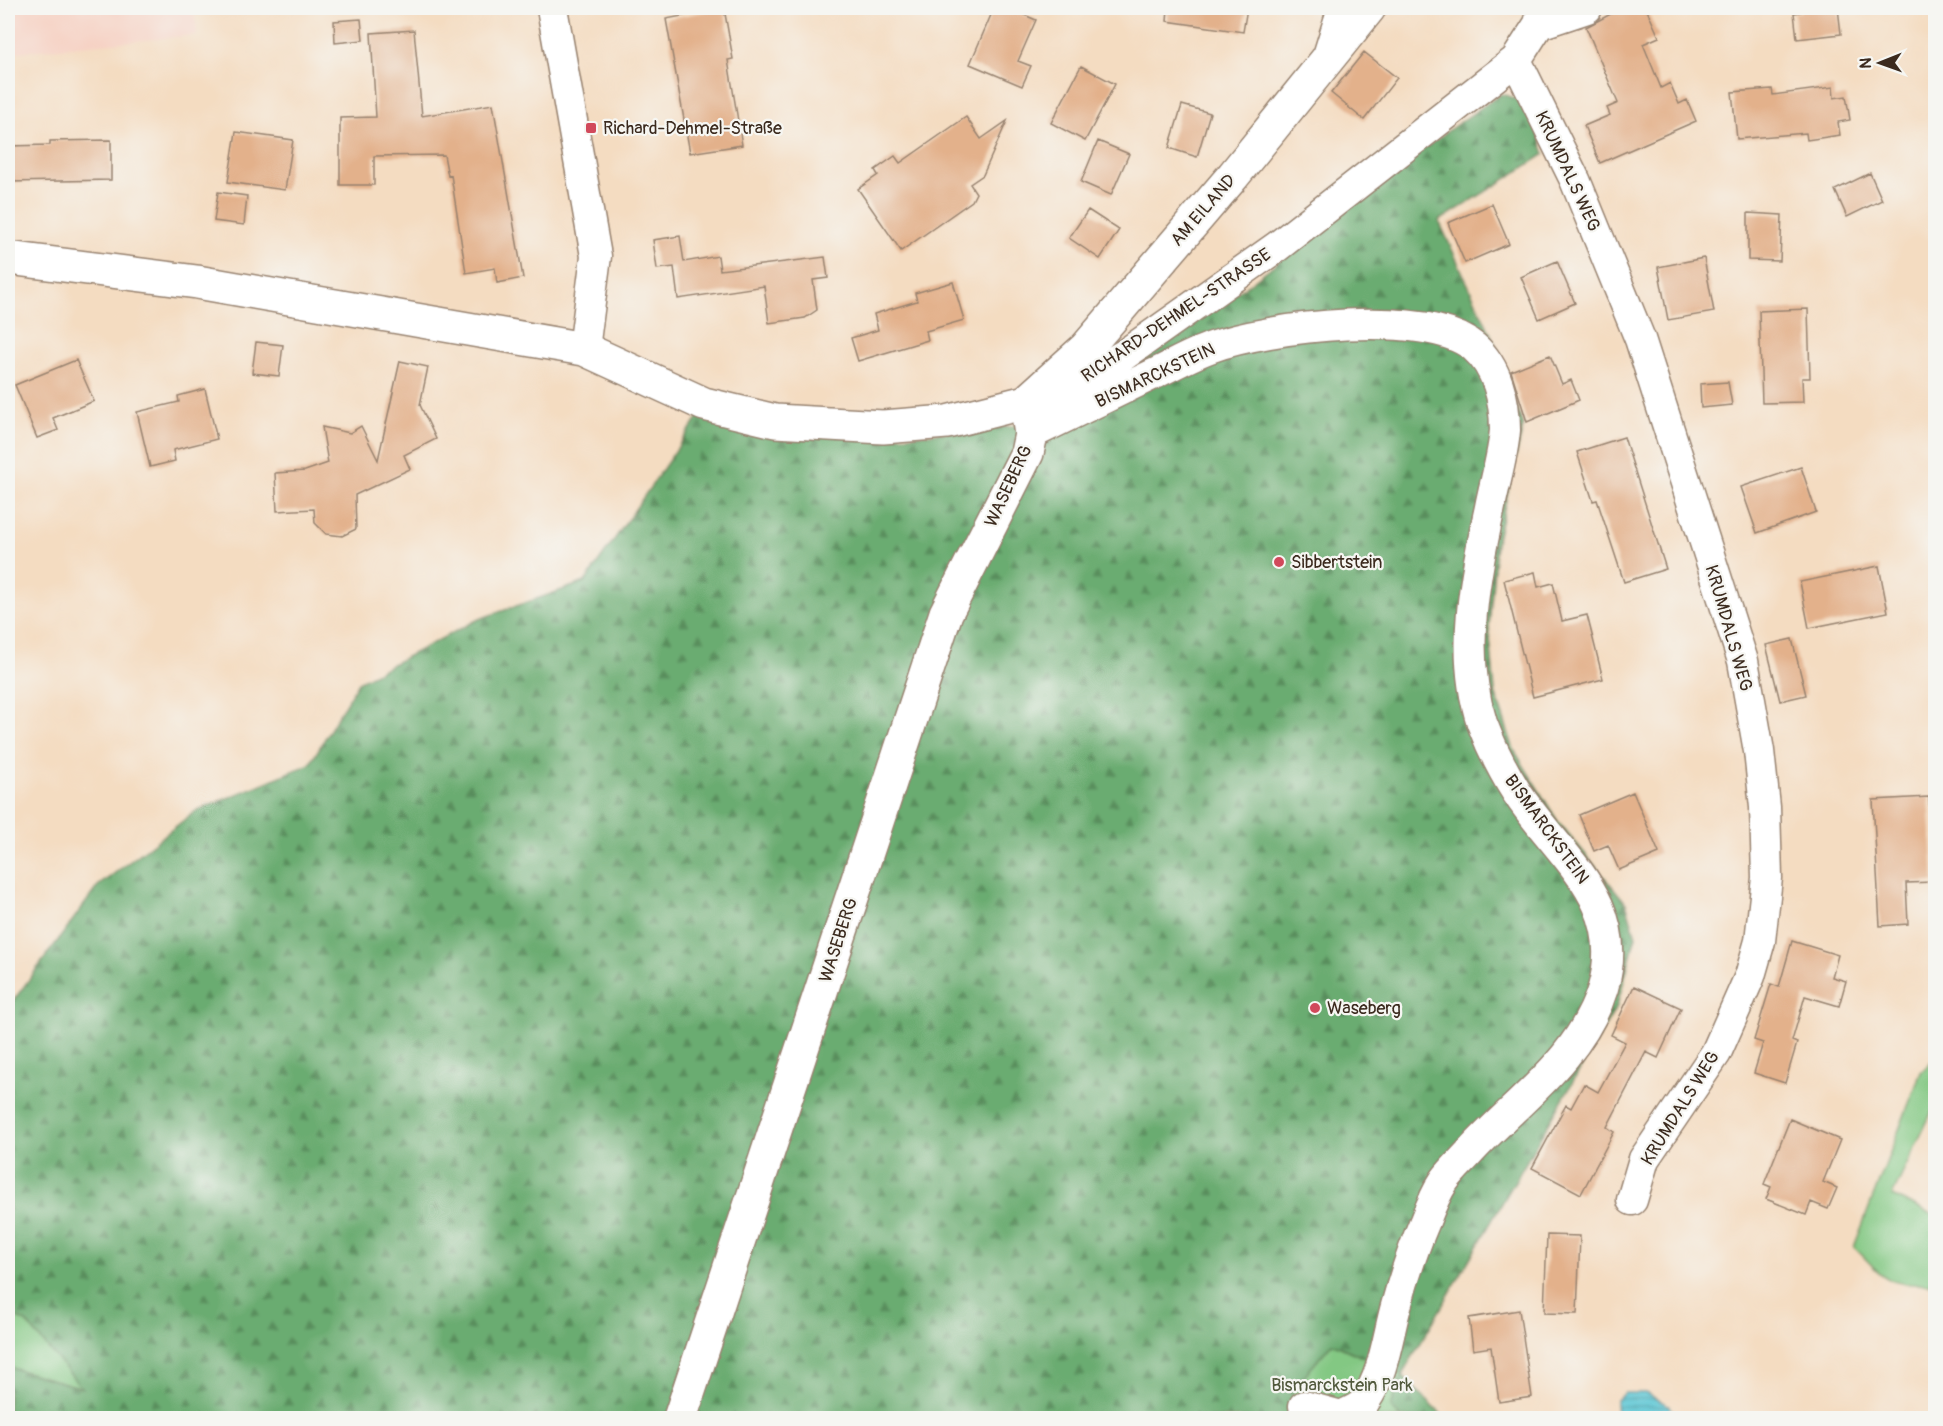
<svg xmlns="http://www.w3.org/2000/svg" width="1943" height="1426" viewBox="0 0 1943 1426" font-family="Pangolin,sans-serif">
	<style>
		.built { fill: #f6d2c4 }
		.green { fill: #83c883; stroke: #5f7950; stroke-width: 1.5 }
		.forest { fill: url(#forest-firs); stroke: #526b48; stroke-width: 1.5 }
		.water { fill: url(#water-rules); stroke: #4a7879; stroke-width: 1.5 }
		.building { fill: #e3b18b }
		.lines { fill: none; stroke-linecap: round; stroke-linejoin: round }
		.minor-casing { stroke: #988370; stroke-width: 33 }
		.tertiary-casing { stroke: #988370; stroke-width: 36 }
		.minor { stroke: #fff; stroke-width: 30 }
		.tertiary { stroke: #fff; stroke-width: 33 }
		.poi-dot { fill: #d1495b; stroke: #f6f6f2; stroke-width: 2 }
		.labels { text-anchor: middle; stroke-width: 4.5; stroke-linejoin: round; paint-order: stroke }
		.poi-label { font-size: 18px; fill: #3b2a1e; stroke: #f6f6f2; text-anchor: start }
		.street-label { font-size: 18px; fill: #3b2a1e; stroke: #f6f6f2 }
		.park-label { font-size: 18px; fill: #51593c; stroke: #f6f6f2 }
	</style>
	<defs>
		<pattern id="forest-firs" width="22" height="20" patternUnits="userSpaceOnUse" patternTransform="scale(1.5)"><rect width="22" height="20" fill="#6aac71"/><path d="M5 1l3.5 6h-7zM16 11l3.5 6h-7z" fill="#588c5c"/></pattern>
		<pattern id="water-rules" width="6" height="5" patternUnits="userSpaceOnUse" patternTransform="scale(1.5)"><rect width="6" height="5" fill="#5ac6d4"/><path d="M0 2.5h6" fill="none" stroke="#4ca1ab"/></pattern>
	</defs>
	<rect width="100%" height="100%" fill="#f6f6f2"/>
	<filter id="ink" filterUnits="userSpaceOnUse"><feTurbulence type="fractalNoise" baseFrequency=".0167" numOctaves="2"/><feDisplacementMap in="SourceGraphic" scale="12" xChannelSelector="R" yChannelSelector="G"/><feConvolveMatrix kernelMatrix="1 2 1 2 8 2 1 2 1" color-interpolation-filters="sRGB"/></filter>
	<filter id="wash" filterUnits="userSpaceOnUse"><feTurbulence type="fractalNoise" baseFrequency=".008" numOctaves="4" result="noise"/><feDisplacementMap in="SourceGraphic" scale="24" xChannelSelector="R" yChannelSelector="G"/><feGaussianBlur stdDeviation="1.35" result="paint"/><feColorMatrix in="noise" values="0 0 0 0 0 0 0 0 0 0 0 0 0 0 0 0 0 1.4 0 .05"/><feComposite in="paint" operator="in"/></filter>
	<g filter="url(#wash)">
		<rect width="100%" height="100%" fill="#f4dcc1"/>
		<path class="built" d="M 8,8 L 194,8 L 197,35 L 8,53 Z"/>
		<path class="green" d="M 1935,1058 L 1935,1105 L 1892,1196 L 1935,1215 L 1935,1284 C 1885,1286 1888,1281 1854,1247 L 1921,1072 Z
			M 8,1313 L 26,1322 L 82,1388 L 8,1367 Z
			M 1332,1343 L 1402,1375 L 1391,1407 L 1401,1418 L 1322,1418 L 1290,1393 Z"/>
		<path class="forest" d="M 1501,94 C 1533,99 1535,127 1545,154 L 1439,221 L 1497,348 L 1523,426 L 1496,543 L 1489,627 L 1495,692 L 1514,750 L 1557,820 L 1626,903 L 1636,936 L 1617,1006 L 1402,1375 L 1332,1343 L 1290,1393 L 1322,1418 L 8,1418 L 8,1367 L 82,1388 L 26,1322 L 8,1313 L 8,1008 L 98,886 L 196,811 L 310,764 L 358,682 L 479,619 L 585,582 L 700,415 L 905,436 L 1014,426 L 1244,288 L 1453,127 Z
			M 1402,1376 L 1445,1418 L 1401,1418 L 1391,1407 Z"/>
		<path class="water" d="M 1624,1393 L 1645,1393 L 1670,1406 L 1674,1415 L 1672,1418 L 1617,1418 L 1616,1401 Z"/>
		<g id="blocks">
			<path class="building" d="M 724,8 L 733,59 L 728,60 L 742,145 L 690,153 L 666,19 Z
				M 994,8 L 1008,8 L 1036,20 L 1018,61 L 1031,66 L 1022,86 L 970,64 Z
				M 1168,8 L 1247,8 L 1243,32 L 1167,21 Z
				M 1622,8 L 1646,8 L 1659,37 L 1643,44 L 1661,88 L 1670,83 L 1679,104 L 1687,100 L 1696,121 L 1600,163 L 1584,126 L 1610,115 L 1607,108 L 1618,103 L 1586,27 Z
				M 1800,8 L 1838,8 L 1841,34 L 1797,39 L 1794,13 L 1801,12 Z
				M 361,19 L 363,40 L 335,43 L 334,21 Z
				M 414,30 L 422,116 L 493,104 L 523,278 L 497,283 L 495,268 L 466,273 L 451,175 L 448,176 L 444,155 L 374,156 L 374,185 L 340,185 L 340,118 L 376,117 L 371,33 Z
				M 1364,52 L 1397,78 L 1364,120 L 1331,93 Z
				M 1081,66 L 1115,84 L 1085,141 L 1051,123 Z
				M 1833,87 L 1834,98 L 1846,96 L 1850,120 L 1838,122 L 1840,135 L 1807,140 L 1806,133 L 1737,139 L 1732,92 L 1772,89 L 1773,95 Z
				M 1182,105 L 1210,113 L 1197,157 L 1169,148 Z
				M 966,117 L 981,139 L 1007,121 L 983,175 L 970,184 L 976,193 L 972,201 L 901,251 L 858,189 L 878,175 L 875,170 L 895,156 L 900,163 Z
				M 236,132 L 293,140 L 285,190 L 228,182 Z
				M 111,140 L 111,180 L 8,182 L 8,146 L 50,145 L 50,141 Z
				M 1098,141 L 1129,154 L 1111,195 L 1081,182 Z
				M 1870,173 L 1882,200 L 1847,217 L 1835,190 Z
				M 218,192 L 247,196 L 244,225 L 214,221 Z
				M 1492,204 L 1509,244 L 1465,263 L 1448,223 Z
				M 1088,210 L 1119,230 L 1100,259 L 1069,238 Z
				M 1748,213 L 1782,215 L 1780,261 L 1748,260 Z
				M 680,236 L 684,262 L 718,256 L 720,270 L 825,257 L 828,278 L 813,280 L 817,310 L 805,318 L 769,323 L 764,286 L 678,299 L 674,267 L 657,269 L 653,240 Z
				M 1704,258 L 1714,312 L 1668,320 L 1658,267 Z
				M 1557,261 L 1575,303 L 1539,319 L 1521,277 Z
				M 953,282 L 964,320 L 926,331 L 928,340 L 858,361 L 851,338 L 878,330 L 874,314 L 917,301 L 915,293 Z
				M 1808,309 L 1810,378 L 1802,378 L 1803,402 L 1762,403 L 1759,311 Z
				M 256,342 L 283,345 L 279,376 L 252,373 Z
				M 1550,355 L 1562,384 L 1571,380 L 1579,400 L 1527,422 L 1511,371 Z
				M 76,360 L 94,401 L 53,418 L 58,430 L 37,438 L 15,385 Z
				M 400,361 L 428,367 L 420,405 L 436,439 L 404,455 L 410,469 L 355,495 L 356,529 L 342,536 L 326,534 L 315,523 L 314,509 L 277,511 L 275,473 L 305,471 L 328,463 L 322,427 L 350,433 L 361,426 L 378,460 Z
				M 1728,382 L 1732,405 L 1701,408 L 1700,384 Z
				M 205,389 L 217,439 L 173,450 L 175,461 L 150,467 L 137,412 L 179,402 L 178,396 Z
				M 1624,437 L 1666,569 L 1624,582 L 1597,500 L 1593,501 L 1577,452 Z
				M 1801,467 L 1816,512 L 1757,533 L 1741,487 Z
				M 1879,566 L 1888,612 L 1809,628 L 1800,582 Z
				M 1535,572 L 1538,587 L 1553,583 L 1562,621 L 1587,615 L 1603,679 L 1533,697 L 1504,580 Z
				M 1792,639 L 1806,695 L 1780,701 L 1766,645 Z
				M 1633,792 L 1659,853 L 1619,870 L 1608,845 L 1594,851 L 1579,815 Z
				M 1929,797 L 1934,882 L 1906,883 L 1908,924 L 1880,926 L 1873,800 Z
				M 1792,941 L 1838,955 L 1832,977 L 1846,981 L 1839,1006 L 1805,996 L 1792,1041 L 1797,1043 L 1785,1083 L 1754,1073 L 1763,1043 L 1754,1040 L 1771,984 L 1779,987 Z
				M 1634,986 L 1681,1008 L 1658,1058 L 1646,1052 L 1607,1127 L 1614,1132 L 1581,1194 L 1532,1168 L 1566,1105 L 1571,1108 L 1584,1084 L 1598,1092 L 1625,1042 L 1611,1035 Z
				M 1790,1119 L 1840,1140 L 1823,1182 L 1837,1188 L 1828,1209 L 1811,1202 L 1806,1215 L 1766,1199 L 1771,1187 L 1764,1184 Z
				M 1547,1235 L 1580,1236 L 1577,1314 L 1544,1313 Z
				M 1519,1310 L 1532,1397 L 1499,1402 L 1491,1347 L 1473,1350 L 1469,1318 Z"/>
		</g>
	</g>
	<g filter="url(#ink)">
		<use href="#blocks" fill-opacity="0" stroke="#988370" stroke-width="1.5"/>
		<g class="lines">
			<g class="minor-casing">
				<path id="minor" d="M 552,8 L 596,256 L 584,349
					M 1539,24 L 1587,8
					M 1328,56 L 1343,8
					M 1516,60 L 1575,180 L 1640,339 L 1743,661 L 1759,751 L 1765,807 L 1767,878 L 1760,941 L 1750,976 L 1716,1053 L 1644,1159 L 1632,1200
					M 1029,401 L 1072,386 L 1124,355 L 1278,246 L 1516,60 L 1539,24 L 1543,8
					M 1031,434 C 1072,414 1113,394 1154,374 C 1173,365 1192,354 1212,347 C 1267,327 1427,307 1474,347 C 1497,367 1505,400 1505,430 C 1503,456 1495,481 1490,507 C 1475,577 1459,653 1482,723 C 1491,747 1503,771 1517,793 C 1559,857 1628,901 1603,988 C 1581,1059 1518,1100 1470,1152 C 1462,1161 1451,1171 1444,1181 C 1436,1193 1430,1208 1425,1221 C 1413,1249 1404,1277 1396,1306 C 1387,1339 1384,1373 1365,1401 C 1360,1408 1349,1412 1341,1416 L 1304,1406"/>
			</g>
			<g class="tertiary-casing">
				<path id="tertiary" d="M 8,258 L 197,282 L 584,349 L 704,404 L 775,421 L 883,427 L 947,422 L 1026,402 L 1086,348 L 1233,176 L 1369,8
					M 680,1418 L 946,613 L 1027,453 L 1031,434 L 1026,402"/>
			</g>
			<use href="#minor" class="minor"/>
			<use href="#tertiary" class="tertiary"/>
		</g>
	</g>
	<g class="poi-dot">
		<rect x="585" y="122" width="12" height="12" rx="3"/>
		<circle cx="1279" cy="562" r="6"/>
		<circle cx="1315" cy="1008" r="6"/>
	</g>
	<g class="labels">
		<g class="poi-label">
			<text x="603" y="134">Richard-Dehmel-Straße</text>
			<text x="1291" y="568">Sibbertstein</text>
			<text x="1327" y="1014">Waseberg</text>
		</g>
		<g class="street-label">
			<text transform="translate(1568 171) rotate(65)" y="6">KRUMDALS WEG</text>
			<text transform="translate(1203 210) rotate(-49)" y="6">AM EILAND</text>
			<text transform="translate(1176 315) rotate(-34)" y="6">RICHARD-DEHMEL-STRASSE</text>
			<text transform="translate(1155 375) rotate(-25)" y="6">BISMARCKSTEIN</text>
			<text transform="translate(1008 486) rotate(-65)" y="6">WASEBERG</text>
			<text transform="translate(1729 628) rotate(74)" y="6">KRUMDALS WEG</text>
			<text transform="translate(1547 829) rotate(54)" y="6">BISMARCKSTEIN</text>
			<text transform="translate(838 940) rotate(-72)" y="6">WASEBERG</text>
			<text transform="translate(1680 1108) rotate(-58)" y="6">KRUMDALS WEG</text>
		</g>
		<g class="park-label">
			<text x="1342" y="1391">Bismarckstein Park</text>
		</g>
	</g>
	<rect width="1943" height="1426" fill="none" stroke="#f6f6f2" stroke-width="30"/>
	<g transform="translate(1880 63) rotate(269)" stroke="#f6f6f2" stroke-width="4.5" paint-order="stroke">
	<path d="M0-4.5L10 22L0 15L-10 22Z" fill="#3b2a1e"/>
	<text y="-9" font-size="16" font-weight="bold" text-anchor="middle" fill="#3b2a1e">N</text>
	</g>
</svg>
